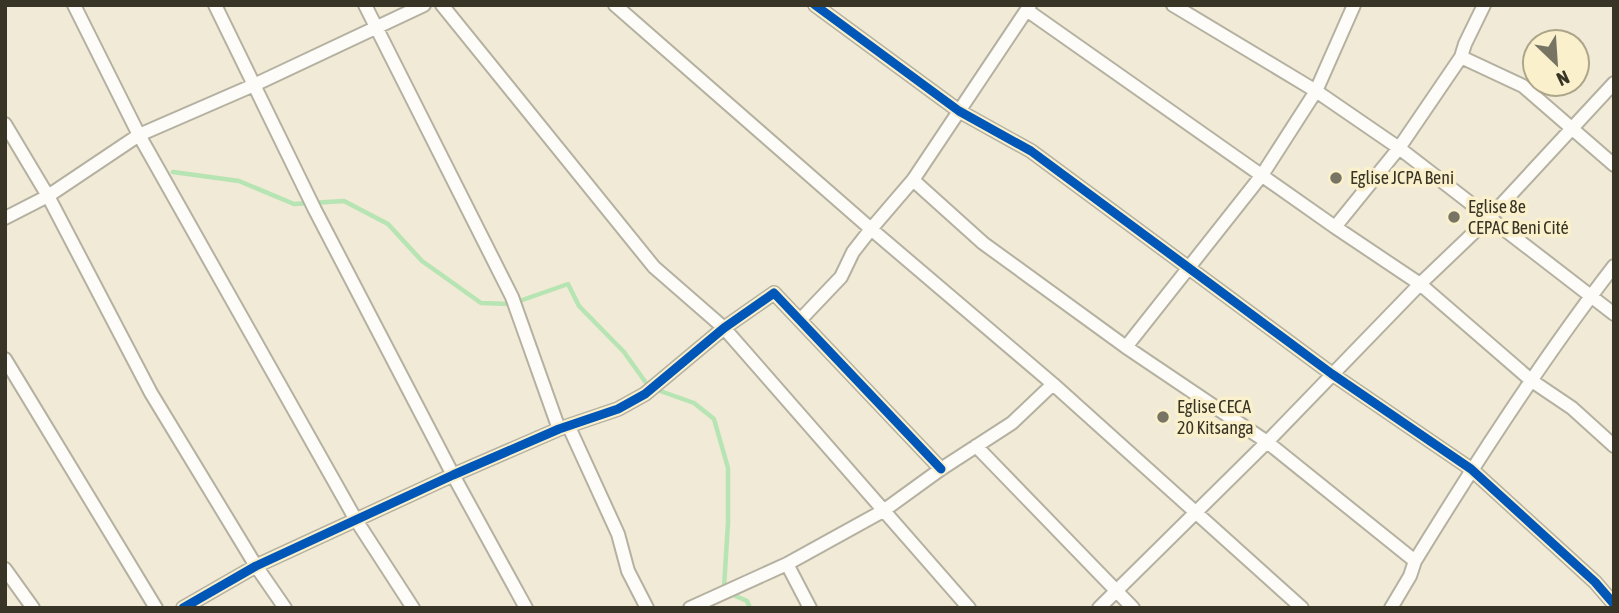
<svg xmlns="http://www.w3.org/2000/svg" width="1619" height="613" viewBox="0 0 1619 613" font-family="'Asap Condensed',sans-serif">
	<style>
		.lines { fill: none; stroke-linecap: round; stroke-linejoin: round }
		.stream { stroke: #b7e4b3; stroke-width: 4.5 }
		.street-casing { stroke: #b5b1a1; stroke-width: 16 }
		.street { stroke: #fdfcf9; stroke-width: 12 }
		.cycleway-casing { stroke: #fbf0cc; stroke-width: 13 }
		.cycleway { stroke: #0057b8; stroke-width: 9 }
		.poi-dot { fill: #787464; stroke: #fbf0cc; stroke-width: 2.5 }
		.labels { text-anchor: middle; stroke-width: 7; stroke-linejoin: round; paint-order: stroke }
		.poi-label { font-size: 18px; fill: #383426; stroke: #fbf0cc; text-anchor: start }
	</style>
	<rect width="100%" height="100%" fill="#f0ead6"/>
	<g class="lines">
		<path class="stream" d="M 173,172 L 239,181 L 294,204 L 344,201 L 388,224 L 422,261 L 481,303 L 511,304 L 568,284 L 579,306 L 624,352 L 649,387 L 694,403 L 714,419 L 728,468 L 728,523 L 724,587 L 731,594 L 747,601 L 750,608"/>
		<g class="street-casing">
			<path id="street" d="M 74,5 L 139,135 L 356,520 L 413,608
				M 215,5 L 315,210 L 453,475 L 526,608
				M 365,5 L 512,297 L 559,429
				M 442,5 L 654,267 L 724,328 L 969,608
				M 615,5 L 871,229 L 1053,384 L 1302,608
				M 815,5 L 959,111 L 1031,151 L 1332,374 L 1471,469 L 1595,582 L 1614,604
				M 1173,5 L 1316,91 L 1399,148 L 1614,314
				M 1028,11 L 1335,227 L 1420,284 L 1532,381 L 1572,408 L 1614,446
				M 1461,57 L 1523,86 L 1614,165
				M 5,124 L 48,196 L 151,393 L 256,566 L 285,608
				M 913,180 L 983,243 L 1126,347 L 1267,442 L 1415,561
				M 5,218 L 48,196 L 139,135 L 254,85 L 424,5
				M 1335,227 L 1399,148 L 1461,57 L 1465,44 L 1484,5
				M 801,319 L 841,277 L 853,252 L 871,229 L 913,180 L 1030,5
				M 1126,347 L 1262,175 L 1316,91 L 1354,5
				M 5,359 L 156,608
				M 569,427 L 618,534 L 628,571 L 647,608
				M 976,446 L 1133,608
				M 787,564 L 810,608
				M 5,569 L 33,608
				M 183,608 L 256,566 L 453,475 L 559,429 L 618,409 L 645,394 L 724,328 L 774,293 L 941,469
				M 690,608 L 787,564 L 883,511 L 941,469 L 1012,423 L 1053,384
				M 1099,608 L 1267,442 L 1420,284 L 1488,219 L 1614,83
				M 1391,608 L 1410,576 L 1415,561 C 1477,460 1542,359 1614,266"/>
		</g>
		<use href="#street" class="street"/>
		<g class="cycleway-casing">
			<path id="cycleway" d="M 815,5 L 959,111 L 1031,151 L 1332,374 L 1471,469 L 1595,582 L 1614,604
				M 183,608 L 256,566 L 453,475 L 559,429 L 618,409 L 645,394 L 724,328 L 774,293 L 941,469"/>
		</g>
		<use href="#cycleway" class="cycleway"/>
	</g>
	<g class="poi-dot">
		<circle cx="1336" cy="178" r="7"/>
		<circle cx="1454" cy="217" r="7"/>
		<circle cx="1163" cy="417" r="7"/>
	</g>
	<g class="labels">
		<g class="poi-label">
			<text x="1350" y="184">Eglise JCPA Beni</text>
			<text x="1468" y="213">Eglise 8e<tspan x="1468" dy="21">CEPAC Beni Cité</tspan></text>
			<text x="1177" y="413">Eglise CECA<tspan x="1177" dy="21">20 Kitsanga</tspan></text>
		</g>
	</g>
	<rect width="1619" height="613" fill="none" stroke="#383426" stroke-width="14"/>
	<g transform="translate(1556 63) rotate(155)"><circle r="33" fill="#fbf0cc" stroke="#ada58a" stroke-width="2"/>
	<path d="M0-5L12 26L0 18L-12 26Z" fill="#787464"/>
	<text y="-10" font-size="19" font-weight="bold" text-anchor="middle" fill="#383426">N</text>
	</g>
</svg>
